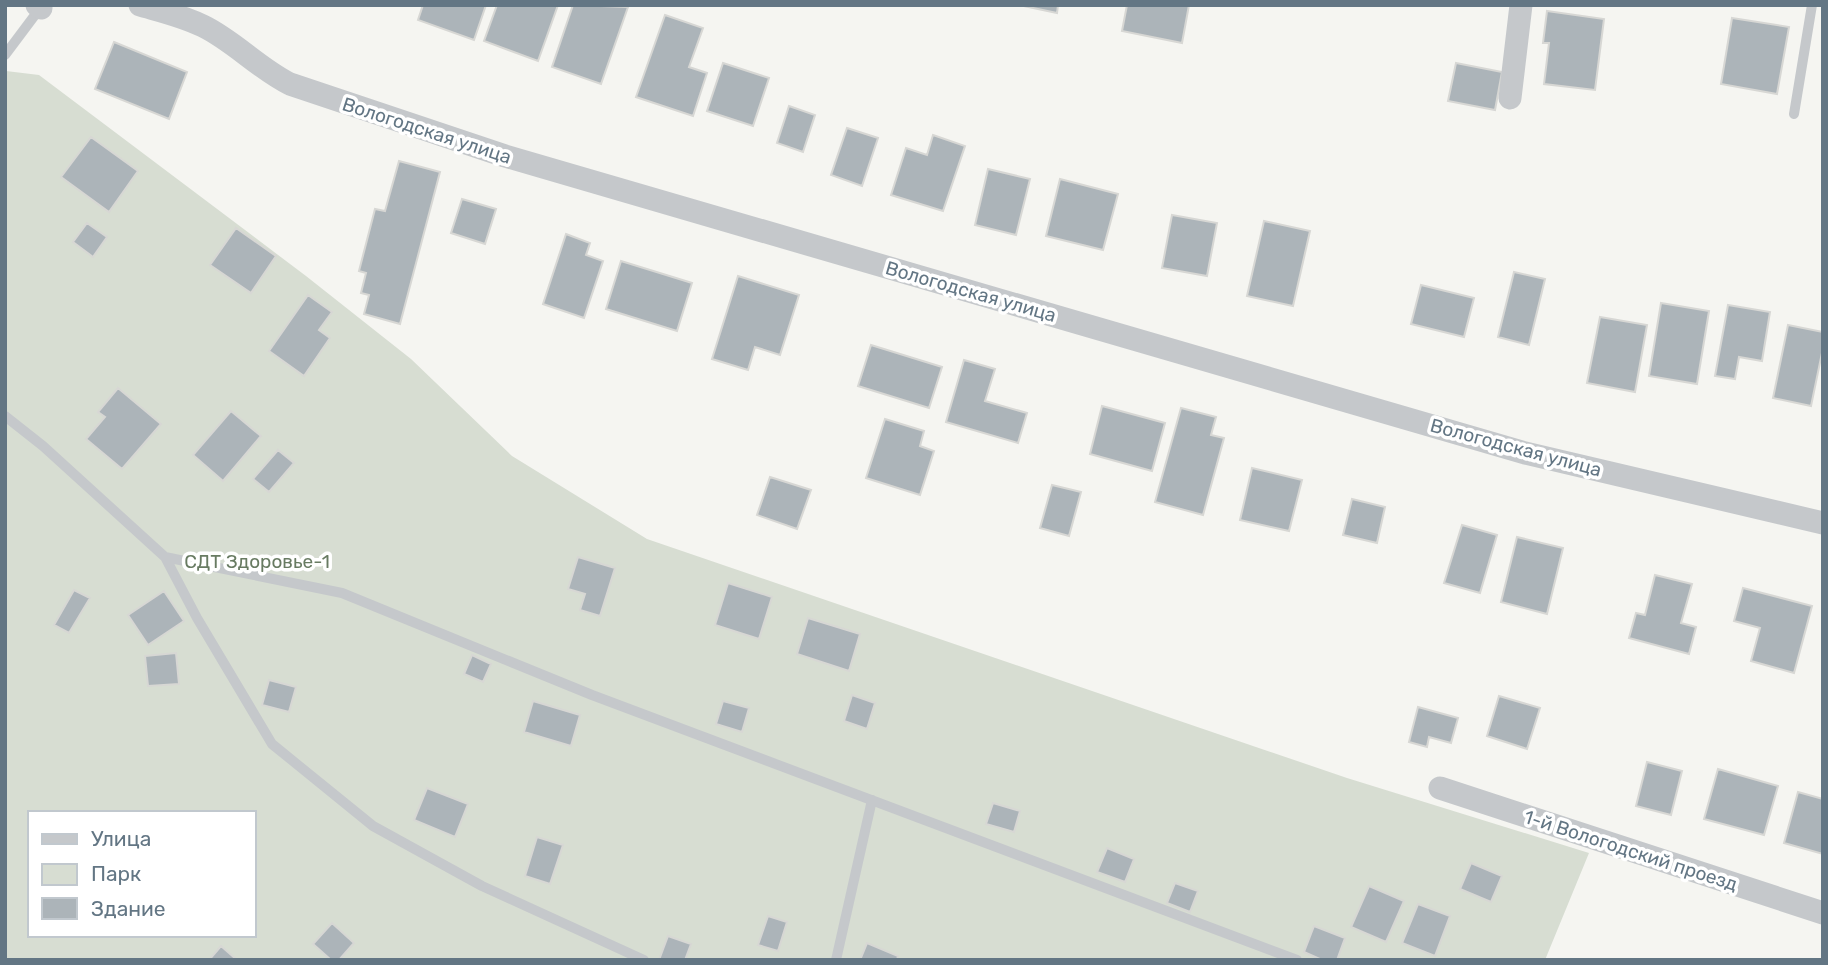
<svg xmlns="http://www.w3.org/2000/svg" width="1828" height="965" viewBox="0 0 1828 965" font-family="Rubik,sans-serif">
	<style>
		.green { fill: #d7ddd2; fill-rule: evenodd }
		.building { fill: #acb4b9; stroke: #d7d7d4; stroke-width: 2 }
		.lines { fill: none; stroke-linecap: round; stroke-linejoin: round }
		.lane { stroke: #c5c8cb; stroke-width: 10 }
		.street { stroke: #c5c8cb; stroke-width: 23 }
		.labels { text-anchor: middle; stroke-width: 7; stroke-linejoin: round; paint-order: stroke }
		.street-label { font-size: 19px; fill: #637684; stroke: #fff }
		.park-label { font-size: 19px; fill: #687b62; stroke: #fff }
	</style>
	<rect width="100%" height="100%" fill="#f5f5f1"/>
	<path class="green" d="M 6,71 L 39,75 L 306,276 L 411,359 L 512,456 L 647,539 L 1347,778 L 1589,853 L 1545,960 L 5,960 ZM 30,813 L 254,813 L 254,935 L 30,935 Z"/>
	<path class="building" d="M 423,5 L 486,5 L 474,40 L 418,20 Z
		M 497,5 L 558,5 L 538,61 L 484,41 Z
		M 573,5 L 628,7 L 601,84 L 552,67 Z
		M 1019,5 L 1058,5 L 1057,13 Z
		M 1127,5 L 1189,5 L 1182,43 L 1122,31 Z
		M 1547,11 L 1604,19 L 1595,90 L 1544,84 L 1549,43 L 1543,43 Z
		M 665,15 L 703,28 L 689,67 L 707,73 L 693,116 L 636,97 Z
		M 1732,18 L 1789,27 L 1777,94 L 1721,84 Z
		M 114,42 L 187,72 L 169,119 L 95,89 Z
		M 723,63 L 769,78 L 753,126 L 707,111 Z
		M 1456,63 L 1502,72 L 1495,110 L 1448,101 Z
		M 789,106 L 815,115 L 803,152 L 777,143 Z
		M 847,128 L 878,138 L 862,186 L 831,175 Z
		M 933,135 L 965,146 L 943,211 L 891,195 L 906,148 L 927,155 Z
		M 91,137 L 138,171 L 109,212 L 61,177 Z
		M 399,161 L 440,172 L 400,324 L 364,314 L 369,295 L 361,293 L 366,273 L 359,271 L 375,209 L 385,211 Z
		M 988,169 L 1030,179 L 1016,235 L 975,225 Z
		M 1060,179 L 1118,194 L 1103,250 L 1046,236 Z
		M 462,199 L 496,209 L 485,244 L 451,233 Z
		M 1172,215 L 1217,223 L 1207,276 L 1162,268 Z
		M 1264,221 L 1310,231 L 1293,306 L 1247,296 Z
		M 87,223 L 107,237 L 93,257 L 73,242 Z
		M 236,228 L 276,256 L 251,293 L 210,265 Z
		M 566,234 L 590,243 L 586,255 L 603,261 L 584,318 L 543,304 Z
		M 621,261 L 692,283 L 677,331 L 606,309 Z
		M 1514,272 L 1545,279 L 1529,345 L 1498,337 Z
		M 738,276 L 799,295 L 780,355 L 755,347 L 748,370 L 712,359 Z
		M 1421,285 L 1474,298 L 1464,337 L 1411,324 Z
		M 308,295 L 332,312 L 319,330 L 330,338 L 304,376 L 269,351 Z
		M 1661,303 L 1709,311 L 1697,384 L 1649,376 Z
		M 1728,305 L 1770,312 L 1762,361 L 1739,357 L 1735,379 L 1715,376 Z
		M 1600,317 L 1647,325 L 1635,392 L 1587,383 Z
		M 1788,325 L 1823,332 L 1823,348 L 1811,406 L 1773,398 Z
		M 871,345 L 942,367 L 929,408 L 858,386 Z
		M 964,360 L 995,369 L 985,401 L 1027,413 L 1018,443 L 946,422 Z
		M 118,388 L 161,424 L 122,469 L 86,439 L 105,417 L 98,412 Z
		M 1102,406 L 1165,423 L 1152,471 L 1090,454 Z
		M 1181,408 L 1216,417 L 1211,435 L 1224,438 L 1203,515 L 1155,502 Z
		M 231,411 L 261,436 L 223,481 L 193,455 Z
		M 885,419 L 924,431 L 920,446 L 934,451 L 920,495 L 866,478 Z
		M 278,450 L 294,463 L 269,492 L 253,479 Z
		M 1252,468 L 1302,480 L 1289,531 L 1240,520 Z
		M 770,477 L 811,490 L 797,529 L 757,515 Z
		M 1052,485 L 1081,492 L 1069,536 L 1040,528 Z
		M 1352,499 L 1385,507 L 1377,543 L 1343,535 Z
		M 1462,525 L 1497,535 L 1480,593 L 1444,583 Z
		M 1517,537 L 1563,548 L 1547,614 L 1501,602 Z
		M 578,557 L 615,568 L 600,616 L 580,610 L 585,594 L 568,589 Z
		M 1655,575 L 1692,584 L 1681,623 L 1696,627 L 1689,654 L 1629,638 L 1636,613 L 1645,615 Z
		M 728,583 L 772,597 L 759,639 L 715,625 Z
		M 1743,588 L 1812,606 L 1794,673 L 1751,661 L 1760,628 L 1734,621 Z
		M 74,590 L 90,598 L 69,633 L 54,625 Z
		M 164,591 L 184,621 L 148,645 L 128,615 Z
		M 808,618 L 860,634 L 849,671 L 797,654 Z
		M 176,653 L 179,684 L 148,686 L 145,656 Z
		M 472,655 L 491,664 L 483,682 L 464,674 Z
		M 269,680 L 296,687 L 289,712 L 262,705 Z
		M 852,695 L 875,703 L 867,729 L 844,721 Z
		M 1499,696 L 1540,708 L 1527,749 L 1487,736 Z
		M 533,701 L 580,715 L 571,746 L 524,732 Z
		M 723,701 L 749,708 L 742,732 L 716,724 Z
		M 1418,707 L 1458,718 L 1451,743 L 1429,737 L 1427,747 L 1409,742 Z
		M 1647,762 L 1682,771 L 1671,815 L 1636,806 Z
		M 1718,769 L 1778,786 L 1764,835 L 1704,819 Z
		M 427,788 L 468,804 L 455,837 L 414,820 Z
		M 1798,792 L 1823,799 L 1823,854 L 1784,843 Z
		M 993,803 L 1020,811 L 1014,832 L 986,824 Z
		M 537,837 L 563,845 L 550,884 L 525,876 Z
		M 1107,848 L 1134,859 L 1125,882 L 1097,872 Z
		M 1471,863 L 1502,876 L 1491,902 L 1460,889 Z
		M 1175,883 L 1198,891 L 1190,912 L 1167,903 Z
		M 1369,886 L 1404,901 L 1386,942 L 1351,927 Z
		M 1418,904 L 1450,916 L 1435,956 L 1402,943 Z
		M 768,916 L 787,922 L 778,951 L 758,945 Z
		M 332,923 L 354,943 L 339,960 L 331,960 L 313,944 Z
		M 1314,926 L 1345,938 L 1337,960 L 1322,960 L 1304,952 Z
		M 668,936 L 691,944 L 685,960 L 659,960 Z
		M 867,943 L 898,956 L 897,960 L 860,960 Z
		M 221,946 L 237,960 L 209,960 Z"/>
	<g class="lines">
		<path class="lane" d="M 5,55 L 41,7
			M 1794,114 L 1812,5
			M 5,416 L 43,446 L 165,557 L 197,618 L 272,744 L 373,826 L 482,886 L 644,960
			M 165,557 L 342,593 L 592,695 L 1297,960
			M 836,960 L 872,800"/>
		<path class="street" d="M 37,5 L 41,8
			M 140,5 C 161,11 183,16 203,26 C 234,41 258,68 290,84 L 505,156 L 1525,453 L 1823,523
			M 1510,98 L 1521,5
			M 1440,788 L 1823,913"/>
	</g>
	<g class="labels">
		<g class="street-label">
			<text transform="translate(427 130) rotate(18)" y="7">Вологодская улица</text>
			<text transform="translate(971 291) rotate(16)" y="7">Вологодская улица</text>
			<text transform="translate(1516 447) rotate(15)" y="7">Вологодская улица</text>
			<text transform="translate(1631 850) rotate(18)" y="7">1-й Вологодский проезд</text>
		</g>
		<g class="park-label">
			<text x="257" y="568">СДТ Здоровье-1</text>
		</g>
	</g>
	<rect width="1828" height="965" fill="none" stroke="#637684" stroke-width="14"/>
	<rect x="28" y="811" width="228" height="126" fill="#ffffff" stroke="#c1c8ce" stroke-width="2"/>
	<rect x="42" y="834" width="35" height="10" fill="#c5c8cb" stroke="#c1c8ce" stroke-width="2"/>
	<text x="91" y="846" font-size="21" fill="#637684">Улица</text>
	<rect x="42" y="864" width="35" height="21" fill="#d7ddd2" stroke="#c1c8ce" stroke-width="2"/>
	<text x="91" y="881" font-size="21" fill="#637684">Парк</text>
	<rect x="42" y="898" width="35" height="21" fill="#acb4b9" stroke="#c1c8ce" stroke-width="2"/>
	<text x="91" y="916" font-size="21" fill="#637684">Здание</text>
</svg>
